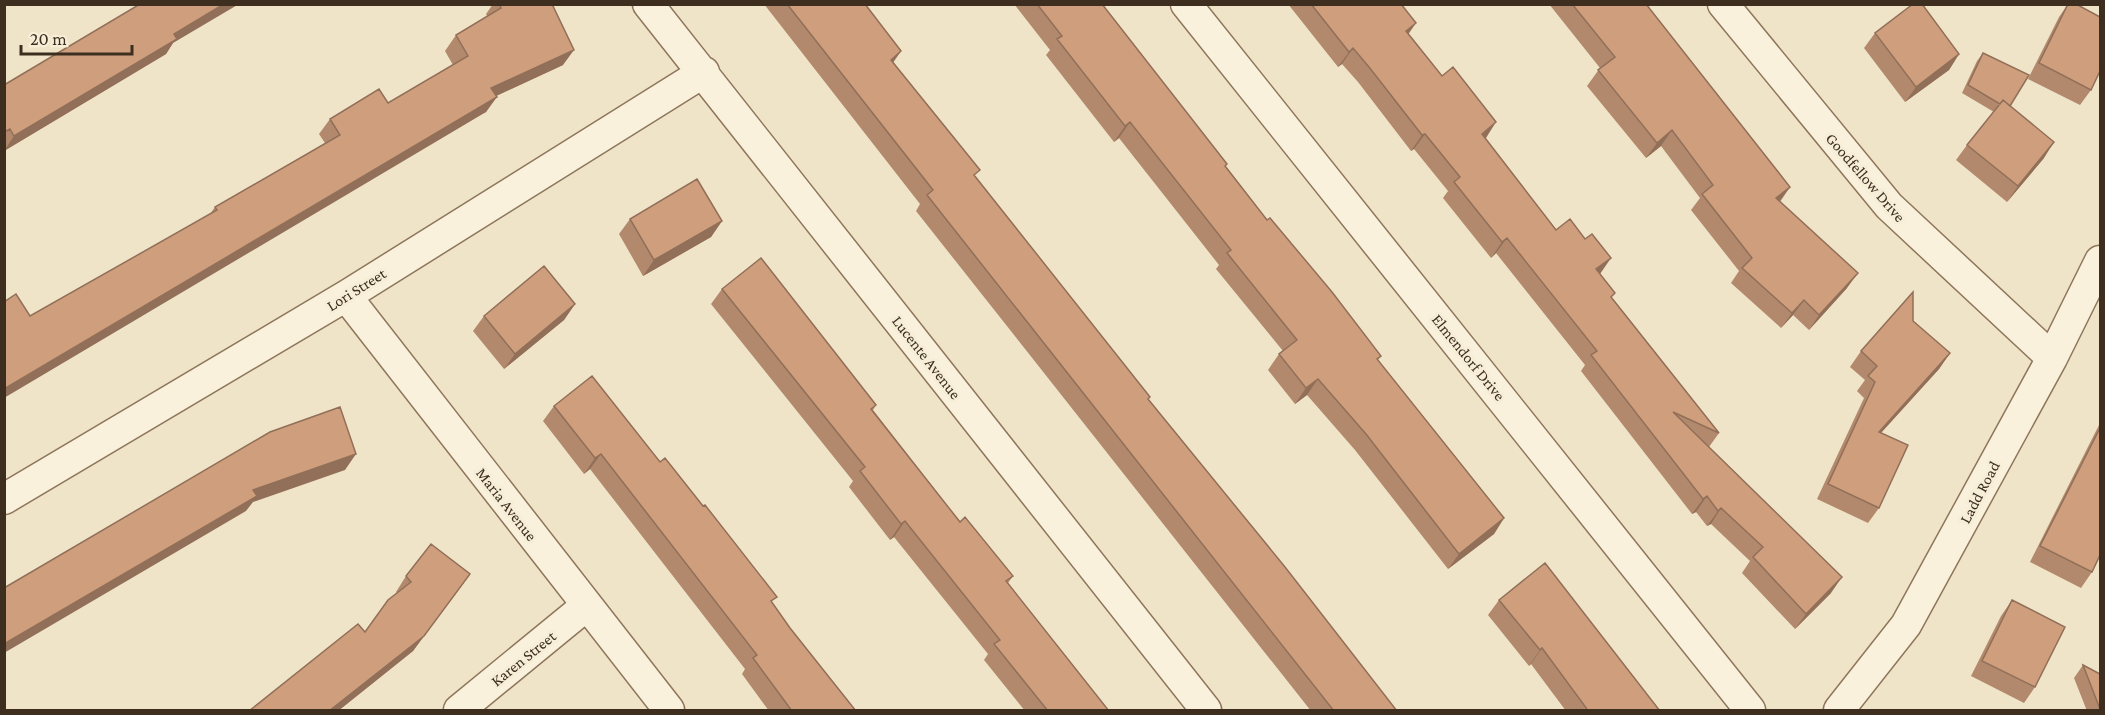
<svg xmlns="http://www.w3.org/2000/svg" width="2105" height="715" viewBox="0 0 2105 715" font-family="'Crimson Pro',serif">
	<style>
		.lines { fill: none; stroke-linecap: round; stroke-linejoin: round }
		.minor-casing { stroke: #8d765c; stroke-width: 33 }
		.minor { stroke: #faf1dc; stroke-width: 30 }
		.wall { fill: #b2896c }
		.shaded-wall { fill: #916f58 }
		.building { fill: #cf9f7d; stroke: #916f58; stroke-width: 1.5 }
		.labels { text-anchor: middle; stroke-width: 6; stroke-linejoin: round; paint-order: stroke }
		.street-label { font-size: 16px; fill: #3d2e20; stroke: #f7eed8 }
	</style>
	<rect width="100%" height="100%" fill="#f0e4c8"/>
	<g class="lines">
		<g class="minor-casing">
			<path id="minor" d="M 648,4 L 1206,710
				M 1186,4 L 1750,710
				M 1723,4 L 1889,206 L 2052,358
				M 346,296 L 669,710
				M 4,499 L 346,296 L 704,72
				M 459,710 L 586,606
				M 1839,710 L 1906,625 L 2052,358 L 2100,261"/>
		</g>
		<use href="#minor" class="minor"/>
	</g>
	<path class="wall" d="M 493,4 L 552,4 L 563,65 L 496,96 L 486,112 L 30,316 L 210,214 L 215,207 L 325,143 L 319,134 L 330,119 L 388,103 L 453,65 L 445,51 L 456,35 L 487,16 L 486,14 Z
		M 764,4 L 865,4 L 901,51 L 893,63 L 975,176 L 1148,399 L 1397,711 L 1311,711 L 916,211 L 920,204 Z
		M 1014,4 L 1102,4 L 1267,220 L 1381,356 L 1378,360 L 1504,518 L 1494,534 L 1448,569 L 1355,450 L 1307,395 L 1295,404 L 1268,370 L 1279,354 L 1283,351 L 1216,269 L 1219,265 L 1119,138 L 1114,142 L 1046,55 L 1050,50 Z
		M 1288,4 L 1401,4 L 1408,34 L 1485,138 L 1556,230 L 1600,274 L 1612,298 L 1719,433 L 1709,447 L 1831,593 L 1795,629 L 1742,573 L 1750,561 L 1711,524 L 1707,526 L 1696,512 L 1692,514 L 1581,371 L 1585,365 L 1496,253 L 1491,258 L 1443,198 L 1448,191 L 1414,149 L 1411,151 L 1358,82 L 1342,64 L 1338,67 Z
		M 1549,4 L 1646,4 L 1790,187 L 1780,202 L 1847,288 L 1809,330 L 1793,315 L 1781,328 L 1731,283 L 1739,271 L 1691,210 L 1700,198 L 1661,146 L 1646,158 L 1587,86 L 1600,68 Z
		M 2068,4 L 2076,4 L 2091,90 L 2080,105 L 2028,79 L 2059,17 Z
		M 1875,33 L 1959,54 L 1949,70 L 1905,102 L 1864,48 Z
		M 173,43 L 166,54 L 4,151 L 4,85 L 57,55 Z
		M 1983,53 L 2010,106 L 2044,158 L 2007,202 L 1956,160 L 1967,145 L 1994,112 L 1962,93 L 1977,61 Z
		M 630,219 L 722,221 L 711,237 L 643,276 L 619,234 Z
		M 722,289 L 876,405 L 873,410 L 960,522 L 1013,576 L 1008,583 L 1109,711 L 1025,711 L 984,660 L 988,654 L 894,537 L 890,540 L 849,487 L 853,481 L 711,304 Z
		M 575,304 L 564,320 L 504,369 L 473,331 L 484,316 Z
		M 1913,321 L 1950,353 L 1939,369 L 1881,433 L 1879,508 L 1868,523 L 1817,499 L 1864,398 L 1857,391 L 1865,380 L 1850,367 L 1861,351 Z
		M 554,406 L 772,603 L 790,628 L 856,711 L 769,711 L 742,674 L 745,669 L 590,469 L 584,474 L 543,421 Z
		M 2100,423 L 2100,555 L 2092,572 L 2081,588 L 2030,562 Z
		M 470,574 L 413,651 L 338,711 L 249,711 L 365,632 L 397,593 L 396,592 L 406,576 Z
		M 1499,600 L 1660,711 L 1566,711 L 1531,664 L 1529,666 L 1488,615 Z
		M 2012,600 L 2035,687 L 2024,703 L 1971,676 L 2001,616 Z
		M 2083,665 L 2100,674 L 2100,711 L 2087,711 L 2074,678 Z"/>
	<path class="shaded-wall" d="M 224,4 L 239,4 L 173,43 L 166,54 L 4,151 L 14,136 L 174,34 Z
		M 1416,23 L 1405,39 L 1406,31 Z
		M 1353,48 L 1342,64 L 1338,67 L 1349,52 Z
		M 574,50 L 563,65 L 481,103 L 491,88 Z
		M 901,51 L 890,66 L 891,60 Z
		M 1959,54 L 1949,70 L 1905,102 L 1916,87 Z
		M 497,97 L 486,112 L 4,398 L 4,389 Z
		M 1130,122 L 1119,138 L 1114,142 L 1125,126 Z
		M 1496,122 L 1486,138 L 1471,149 L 1482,134 Z
		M 1672,130 L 1661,146 L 1646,158 L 1657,143 Z
		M 1425,134 L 1414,149 L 1411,151 L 1422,135 Z
		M 2054,142 L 2044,158 L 2007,202 L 2018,186 Z
		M 1790,187 L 1779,202 L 1776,198 Z
		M 722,221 L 711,237 L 643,276 L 654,260 Z
		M 1507,238 L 1496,253 L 1491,258 L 1502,242 Z
		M 1611,258 L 1600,274 L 1596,269 Z
		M 1858,273 L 1847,288 L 1809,330 L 1819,315 Z
		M 1804,300 L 1793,315 L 1781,328 L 1792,313 Z
		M 575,304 L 564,320 L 504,369 L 515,354 Z
		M 1950,353 L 1939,369 L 1868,447 L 1879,432 Z
		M 1318,379 L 1307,395 L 1295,404 L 1306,388 Z
		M 356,454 L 345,470 L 253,502 L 246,511 L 4,653 L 4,644 L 253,490 Z
		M 601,454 L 590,469 L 584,474 L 595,458 Z
		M 1707,496 L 1696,512 L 1692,514 L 1703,499 Z
		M 1721,508 L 1711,524 L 1707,526 L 1718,511 Z
		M 1504,518 L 1494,534 L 1448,569 L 1459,554 Z
		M 905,521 L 894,537 L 890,540 L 901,524 Z
		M 470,574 L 413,651 L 338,711 L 329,711 Z
		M 1842,577 L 1831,593 L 1795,629 L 1806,614 Z
		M 1542,648 L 1531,664 L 1529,666 L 1540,650 Z"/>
	<path class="building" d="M 140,4 L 224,4 L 174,34 L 177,39 L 14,136 L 10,129 L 4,132 L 4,85 Z
		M 499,4 L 552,4 L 574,50 L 491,88 L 497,97 L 4,389 L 4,302 L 16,294 L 30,316 L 217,210 L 215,207 L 340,135 L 330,119 L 379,89 L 388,103 L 468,56 L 456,35 L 501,8 Z
		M 787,4 L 865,4 L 901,51 L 891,60 L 980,170 L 974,175 L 1150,397 L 1148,399 L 1285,567 L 1397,711 L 1334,711 L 927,195 L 933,190 Z
		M 1037,4 L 1102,4 L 1227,164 L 1225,166 L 1267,220 L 1270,218 L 1332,292 L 1381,356 L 1377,359 L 1504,518 L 1459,554 L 1366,434 L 1318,379 L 1306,388 L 1279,354 L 1297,340 L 1227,253 L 1231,250 L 1130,122 L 1125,126 L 1057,39 L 1062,36 Z
		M 1311,4 L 1401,4 L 1416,23 L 1406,31 L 1442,76 L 1453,67 L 1496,122 L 1482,134 L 1556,230 L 1570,219 L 1585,239 L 1592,234 L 1611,258 L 1596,269 L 1615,293 L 1611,297 L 1719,433 L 1673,412 L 1842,577 L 1806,614 L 1753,557 L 1763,547 L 1721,508 L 1718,511 L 1707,496 L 1703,499 L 1591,355 L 1597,351 L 1507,238 L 1502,242 L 1454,182 L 1460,177 L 1425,134 L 1422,135 L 1369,67 L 1353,48 L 1349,52 Z
		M 1572,4 L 1646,4 L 1790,187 L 1776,198 L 1858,273 L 1819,315 L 1804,300 L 1792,313 L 1742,268 L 1752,258 L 1702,194 L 1713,185 L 1672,130 L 1657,143 L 1598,70 L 1615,57 Z
		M 1913,4 L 1922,4 L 1959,54 L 1916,87 L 1875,33 Z
		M 2068,4 L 2076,4 L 2100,17 L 2100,71 L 2091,90 L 2039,63 Z
		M 1983,53 L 2029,75 L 2010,106 L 2003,100 L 2000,104 L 1968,85 Z
		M 2003,100 L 2054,142 L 2018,186 L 1967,145 Z
		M 697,179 L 722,221 L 654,260 L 630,219 Z
		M 761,258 L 876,405 L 871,409 L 960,522 L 965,517 L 1013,576 L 1006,581 L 1109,711 L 1048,711 L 994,644 L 1000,640 L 905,521 L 901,524 L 860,471 L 865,467 L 722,289 Z
		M 544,266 L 575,304 L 515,354 L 484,316 Z
		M 1913,292 L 1913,321 L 1950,353 L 1879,432 L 1908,445 L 1879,508 L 1828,484 L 1875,382 L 1868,376 L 1877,366 L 1861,351 Z
		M 592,376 L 660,462 L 665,458 L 703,506 L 705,505 L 777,597 L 771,601 L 790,628 L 856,711 L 792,711 L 753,658 L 757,655 L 601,454 L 595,458 L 554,406 Z
		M 340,407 L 356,454 L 253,490 L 257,496 L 4,644 L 4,588 L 270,432 Z
		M 2100,428 L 2100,555 L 2092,572 L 2040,546 Z
		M 431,544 L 470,574 L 424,636 L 329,711 L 249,711 L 358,624 L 365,632 L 388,600 L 411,582 L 406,576 Z
		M 1545,563 L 1660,711 L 1584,711 L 1587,709 L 1542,648 L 1540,650 L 1499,600 Z
		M 2012,600 L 2065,627 L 2035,687 L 1982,661 Z
		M 2083,665 L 2100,674 L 2100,709 Z"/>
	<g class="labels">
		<g class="street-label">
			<text transform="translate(1866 177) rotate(49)" y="6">Goodfellow Drive</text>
			<text transform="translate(356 289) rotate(-32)" y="6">Lori Street</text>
			<text transform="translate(927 357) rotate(52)" y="6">Lucente Avenue</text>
			<text transform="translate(1469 357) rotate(51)" y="6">Elmendorf Drive</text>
			<text transform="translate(1979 492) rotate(-62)" y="6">Ladd Road</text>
			<text transform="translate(507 504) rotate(52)" y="6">Maria Avenue</text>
			<text transform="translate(523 658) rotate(-39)" y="6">Karen Street</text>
		</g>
	</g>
	<rect width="2105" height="715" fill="none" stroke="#3d2e20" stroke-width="12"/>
	<path d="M21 45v9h111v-9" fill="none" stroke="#3d2e20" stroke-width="3"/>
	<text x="30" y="45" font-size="18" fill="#3d2e20" stroke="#f7eed8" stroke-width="4.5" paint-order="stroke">20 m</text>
</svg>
